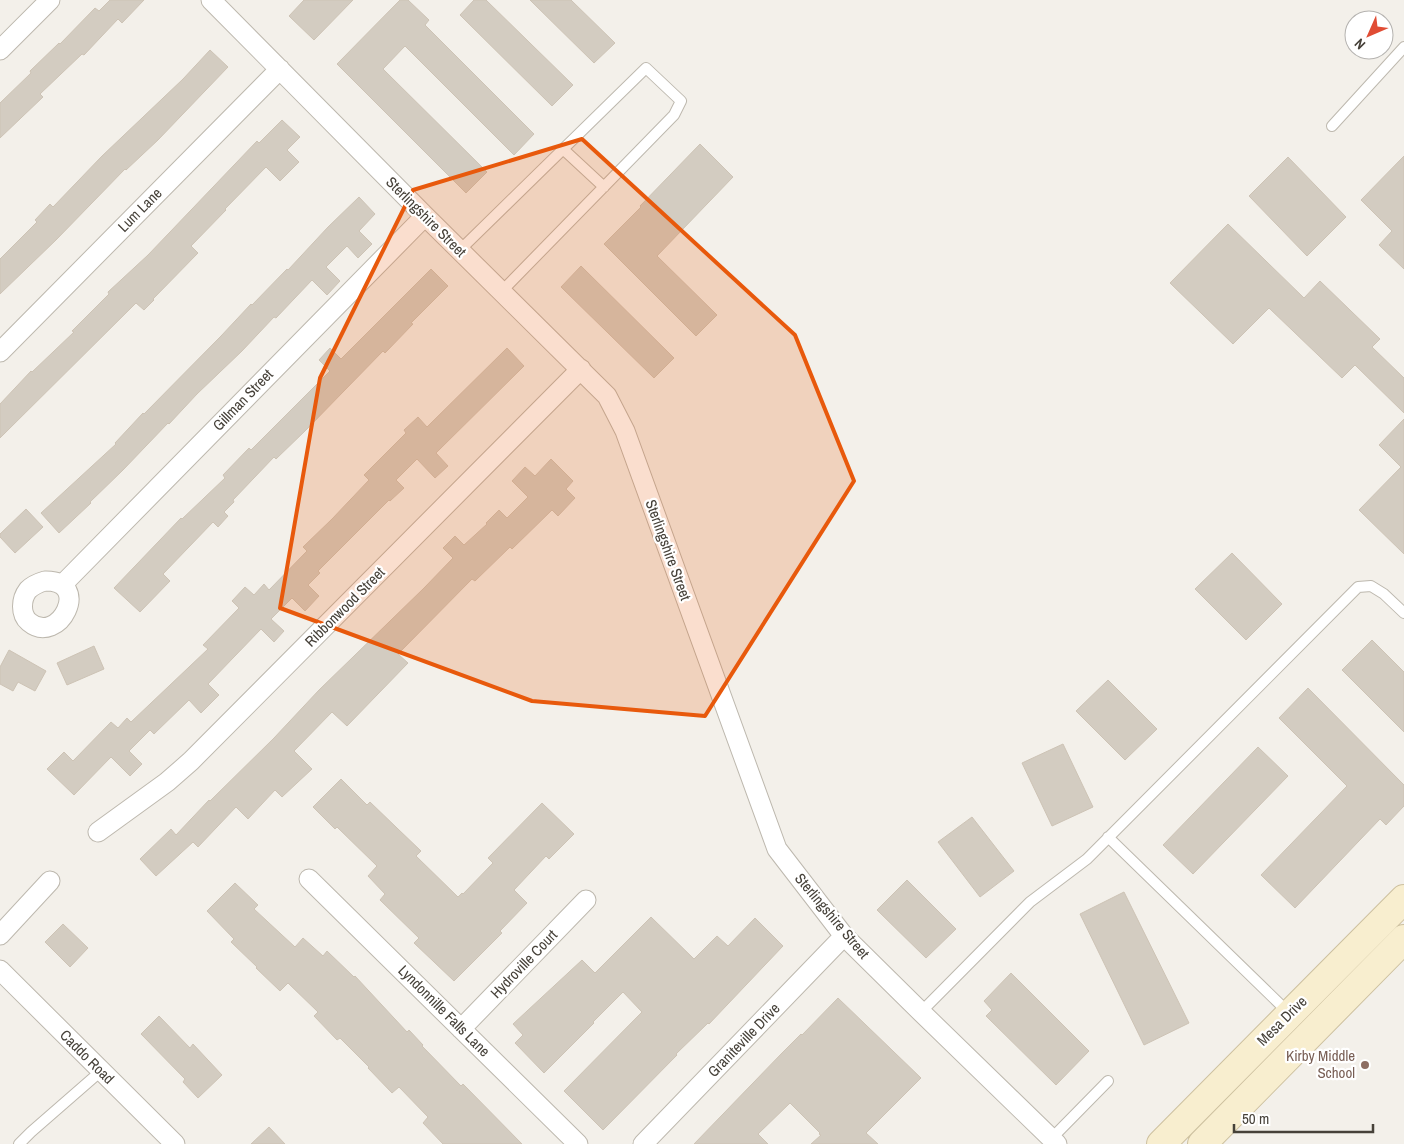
<svg xmlns="http://www.w3.org/2000/svg" width="1404" height="1144" viewBox="0 0 1404 1144" font-family="'Archivo Narrow',sans-serif">
	<style>
		.building { fill: #d3ccc1; stroke: #cdc3b5 }
		.lines { fill: none; stroke-linecap: round; stroke-linejoin: round }
		.lane-casing { stroke: #bdb8ae; stroke-width: 12 }
		.street-casing { stroke: #bdb8ae; stroke-width: 21 }
		.secondary-casing { stroke: #cdc09f; stroke-width: 30 }
		.lane { stroke: #fff; stroke-width: 10 }
		.street { stroke: #fff; stroke-width: 19 }
		.secondary { stroke: #f8eecf; stroke-width: 28 }
		.marked { fill: #e8590c; fill-opacity: 0.2; stroke: #e8590c; stroke-width: 4; stroke-linejoin: round }
		.education-dot { fill: #8d6e63; stroke: #fff; stroke-width: 2 }
		.labels { text-anchor: middle; stroke-width: 4.5; stroke-linejoin: round; paint-order: stroke }
		.street-label { font-size: 15px; fill: #464139; stroke: #fff }
		.education-label { font-size: 15px; fill: #785e54; stroke: #fff; text-anchor: end }
	</style>
	<rect width="100%" height="100%" fill="#f3f0ea"/>
	<path class="building" d="M 110,0 L 144,0 L 122,23 L 118,19 L 84,55 L 82,54 L 40,94 L 43,97 L 0,138 L 0,103 L 31,73 L 30,71 L 59,43 L 60,44 L 95,8 L 99,11 Z
		M 304,0 L 353,0 L 314,40 L 289,16 Z
		M 400,0 L 408,0 L 429,20 L 425,25 L 534,134 L 514,155 L 405,46 L 383,69 L 487,172 L 466,193 L 337,64 Z
		M 474,0 L 486,0 L 573,85 L 552,106 L 460,15 Z
		M 530,0 L 571,0 L 615,43 L 594,63 Z
		M 210,50 L 228,67 L 158,140 L 126,170 L 125,169 L 56,240 L 0,294 L 0,259 L 37,222 L 35,220 L 50,204 L 53,207 L 102,156 L 183,79 Z
		M 282,120 L 300,137 L 287,150 L 299,162 L 280,181 L 266,167 L 225,209 L 226,210 L 191,246 L 198,253 L 153,299 L 154,300 L 144,310 L 136,303 L 0,438 L 0,404 L 31,371 L 32,372 L 74,332 L 72,331 L 109,294 L 108,292 L 148,255 L 257,141 L 259,143 Z
		M 700,144 L 733,177 L 657,256 L 717,315 L 696,336 L 604,244 L 641,207 L 640,206 Z
		M 1404,156 L 1404,269 L 1379,245 L 1392,231 L 1361,200 Z
		M 1288,157 L 1346,217 L 1307,256 L 1249,196 Z
		M 359,197 L 375,214 L 359,231 L 372,244 L 358,258 L 347,246 L 326,267 L 340,281 L 327,295 L 312,280 L 276,318 L 274,317 L 242,351 L 197,394 L 169,424 L 168,423 L 123,470 L 90,502 L 91,503 L 59,533 L 41,513 L 116,444 L 115,443 L 143,413 L 144,414 L 221,336 L 251,304 L 252,305 L 287,269 L 288,270 L 328,227 Z
		M 1228,224 L 1304,298 L 1320,281 L 1380,339 L 1372,347 L 1404,378 L 1404,413 L 1355,365 L 1342,378 L 1269,308 L 1233,344 L 1170,283 Z
		M 581,266 L 674,358 L 654,378 L 561,287 Z
		M 431,269 L 448,286 L 411,323 L 413,324 L 385,353 L 383,351 L 305,431 L 276,459 L 274,457 L 233,500 L 234,502 L 224,512 L 228,516 L 218,527 L 213,522 L 163,574 L 170,581 L 140,612 L 114,588 L 181,518 L 182,519 L 225,478 L 223,475 L 249,448 L 251,450 L 330,371 L 319,360 L 330,348 L 341,359 Z
		M 507,348 L 524,366 L 436,453 L 448,466 L 435,478 L 417,459 L 396,480 L 404,488 L 390,501 L 389,500 L 318,571 L 320,573 L 308,585 L 319,596 L 305,611 L 292,598 L 271,619 L 284,631 L 274,642 L 261,629 L 208,684 L 219,695 L 201,713 L 189,700 L 154,734 L 150,730 L 129,751 L 142,764 L 130,776 L 111,757 L 74,795 L 47,769 L 64,752 L 73,761 L 111,722 L 118,728 L 127,718 L 131,722 L 208,649 L 203,645 L 239,608 L 232,601 L 245,587 L 254,595 L 264,584 L 269,590 L 307,551 L 303,547 L 332,519 L 369,480 L 364,475 L 406,433 L 404,430 L 418,417 L 427,427 Z
		M 1404,419 L 1404,554 L 1359,510 L 1401,467 L 1379,445 Z
		M 551,459 L 573,481 L 566,489 L 575,498 L 558,516 L 552,510 L 512,549 L 510,547 L 475,581 L 472,579 L 398,654 L 408,663 L 347,726 L 332,712 L 294,751 L 312,769 L 282,797 L 275,790 L 248,819 L 236,807 L 198,847 L 193,842 L 156,876 L 140,859 L 171,829 L 176,835 L 209,800 L 210,801 L 274,738 L 319,690 L 424,588 L 453,558 L 443,548 L 455,536 L 464,545 L 487,524 L 486,523 L 499,510 L 507,518 L 528,497 L 512,481 L 525,467 L 535,476 Z
		M 26,509 L 43,527 L 15,553 L 0,537 L 0,534 Z
		M 1232,553 L 1282,604 L 1246,640 L 1195,589 Z
		M 1372,640 L 1404,672 L 1404,732 L 1342,670 Z
		M 94,646 L 104,669 L 67,685 L 57,663 Z
		M 9,650 L 46,671 L 35,691 L 18,682 L 13,691 L 0,684 L 0,667 Z
		M 1108,680 L 1157,729 L 1125,760 L 1076,711 Z
		M 1308,688 L 1404,785 L 1404,806 L 1386,825 L 1380,819 L 1295,908 L 1261,875 L 1347,786 L 1279,718 Z
		M 1063,744 L 1093,807 L 1052,826 L 1022,763 Z
		M 1258,747 L 1288,776 L 1193,874 L 1163,845 Z
		M 341,779 L 367,805 L 370,802 L 397,828 L 421,851 L 416,856 L 458,897 L 462,893 L 463,894 L 493,863 L 488,858 L 542,803 L 574,834 L 549,859 L 546,856 L 514,890 L 527,903 L 500,931 L 502,933 L 454,981 L 414,943 L 419,938 L 380,900 L 385,894 L 368,876 L 377,866 L 337,827 L 335,829 L 313,807 Z
		M 972,817 L 1014,871 L 980,897 L 938,842 Z
		M 907,880 L 956,929 L 926,958 L 877,910 Z
		M 235,883 L 258,905 L 254,909 L 295,947 L 303,938 L 323,956 L 327,951 L 354,977 L 355,976 L 407,1032 L 409,1030 L 423,1045 L 422,1046 L 461,1086 L 463,1084 L 522,1144 L 443,1144 L 423,1123 L 428,1117 L 399,1087 L 392,1093 L 368,1068 L 369,1067 L 340,1038 L 337,1040 L 314,1016 L 318,1012 L 288,983 L 280,991 L 256,968 L 257,967 L 231,942 L 234,939 L 207,911 Z
		M 1124,892 L 1189,1023 L 1144,1045 L 1080,914 Z
		M 651,917 L 694,959 L 717,936 L 728,946 L 755,918 L 783,946 L 709,1024 L 708,1023 L 676,1054 L 677,1055 L 603,1130 L 564,1091 L 642,1012 L 623,992 L 593,1022 L 594,1023 L 544,1073 L 515,1043 L 523,1035 L 513,1024 L 582,960 L 595,973 Z
		M 63,924 L 88,948 L 70,967 L 45,942 Z
		M 1011,973 L 1089,1051 L 1056,1085 L 986,1016 L 992,1010 L 984,1001 Z
		M 838,998 L 921,1078 L 866,1133 L 878,1144 L 811,1144 L 821,1135 L 819,1134 L 820,1133 L 790,1103 L 758,1134 L 768,1144 L 694,1144 L 782,1053 L 801,1034 L 802,1035 Z
		M 159,1016 L 190,1048 L 193,1044 L 222,1075 L 198,1098 L 183,1082 L 185,1079 L 141,1034 Z
		M 269,1127 L 285,1144 L 251,1144 Z"/>
	<g class="lines">
		<g class="lane-casing">
			<path id="lane" d="M 1332,126 L 1404,47
				M 563,149 L 604,187
				M 460,250 L 646,68 L 681,101 L 674,115 L 502,291
				M 1108,837 L 1289,1013
				M 921,1012 L 1030,902 L 1087,859 L 1358,587 L 1371,586 L 1384,594 L 1404,613
				M 1051,1139 L 1108,1081
				M 19,1144 L 31,1132 L 101,1071"/>
		</g>
		<g class="street-casing">
			<path id="street" d="M 211,0 L 425,216 L 607,396 L 625,431 L 777,849 L 844,936 L 921,1012 L 1057,1144
				M 0,50 L 50,0
				M 0,352 L 280,69
				M 45,581 C 93,580 59,647 29,622 C 20,614 21,599 28,590 C 33,585 38,583 45,581 Z
				M 62,585 L 425,216
				M 98,832 L 167,782 L 191,761 L 581,369
				M 309,879 L 578,1144
				M 0,935 L 50,881
				M 0,970 L 175,1144
				M 461,1029 L 586,900
				M 643,1144 L 844,936"/>
		</g>
		<g class="secondary-casing">
			<path id="secondary" d="M 1161,1144 L 1404,899
				M 1202,1144 L 1404,939"/>
		</g>
		<use href="#lane" class="lane"/>
		<use href="#street" class="street"/>
		<use href="#secondary" class="secondary"/>
	</g>
	<path class="marked" d="M 582,139 L 795,335 L 854,481 L 705,716 L 532,701 L 280,608 L 320,378 L 413,190 Z"/>
	<circle class="education-dot" cx="1365" cy="1065" r="5"/>
	<g class="labels">
		<g class="street-label">
			<text transform="translate(140 210) rotate(-45)" y="5">Lum Lane</text>
			<text transform="translate(426 217) rotate(45)" y="5">Sterlingshire Street</text>
			<text transform="translate(243 400) rotate(-46)" y="5">Gillman Street</text>
			<text transform="translate(668 550) rotate(70)" y="5">Sterlingshire Street</text>
			<text transform="translate(345 607) rotate(-45)" y="5">Ribbonwood Street</text>
			<text transform="translate(832 916) rotate(50)" y="5">Sterlingshire Street</text>
			<text transform="translate(524 964) rotate(-46)" y="5">Hydroville Court</text>
			<text transform="translate(444 1011) rotate(45)" y="5">Lyndonnille Falls Lane</text>
			<text transform="translate(1282 1021) rotate(-45)" y="5">Mesa Drive</text>
			<text transform="translate(744 1040) rotate(-46)" y="5">Graniteville Drive</text>
			<text transform="translate(87 1057) rotate(45)" y="5">Caddo Road</text>
		</g>
		<g class="education-label">
			<text x="1355" y="1061">Kirby Middle<tspan x="1355" dy="17">School</tspan></text>
		</g>
	</g>
	<g transform="translate(1369 35) rotate(225)"><circle r="24" fill="#ffffff" stroke="#b5b3b0"/>
	<path d="M0-4L9 19L0 12L-9 19Z" fill="#e04c34"/>
	<text y="-8" font-size="14" font-weight="bold" text-anchor="middle" fill="#464139">N</text>
	</g>
	<path d="M1234 1124v8h139v-8" fill="none" stroke="#464139" stroke-width="2.5"/>
	<text x="1242" y="1124" font-size="15" fill="#464139" stroke="#ffffff" stroke-width="4" paint-order="stroke">50 m</text>
</svg>
